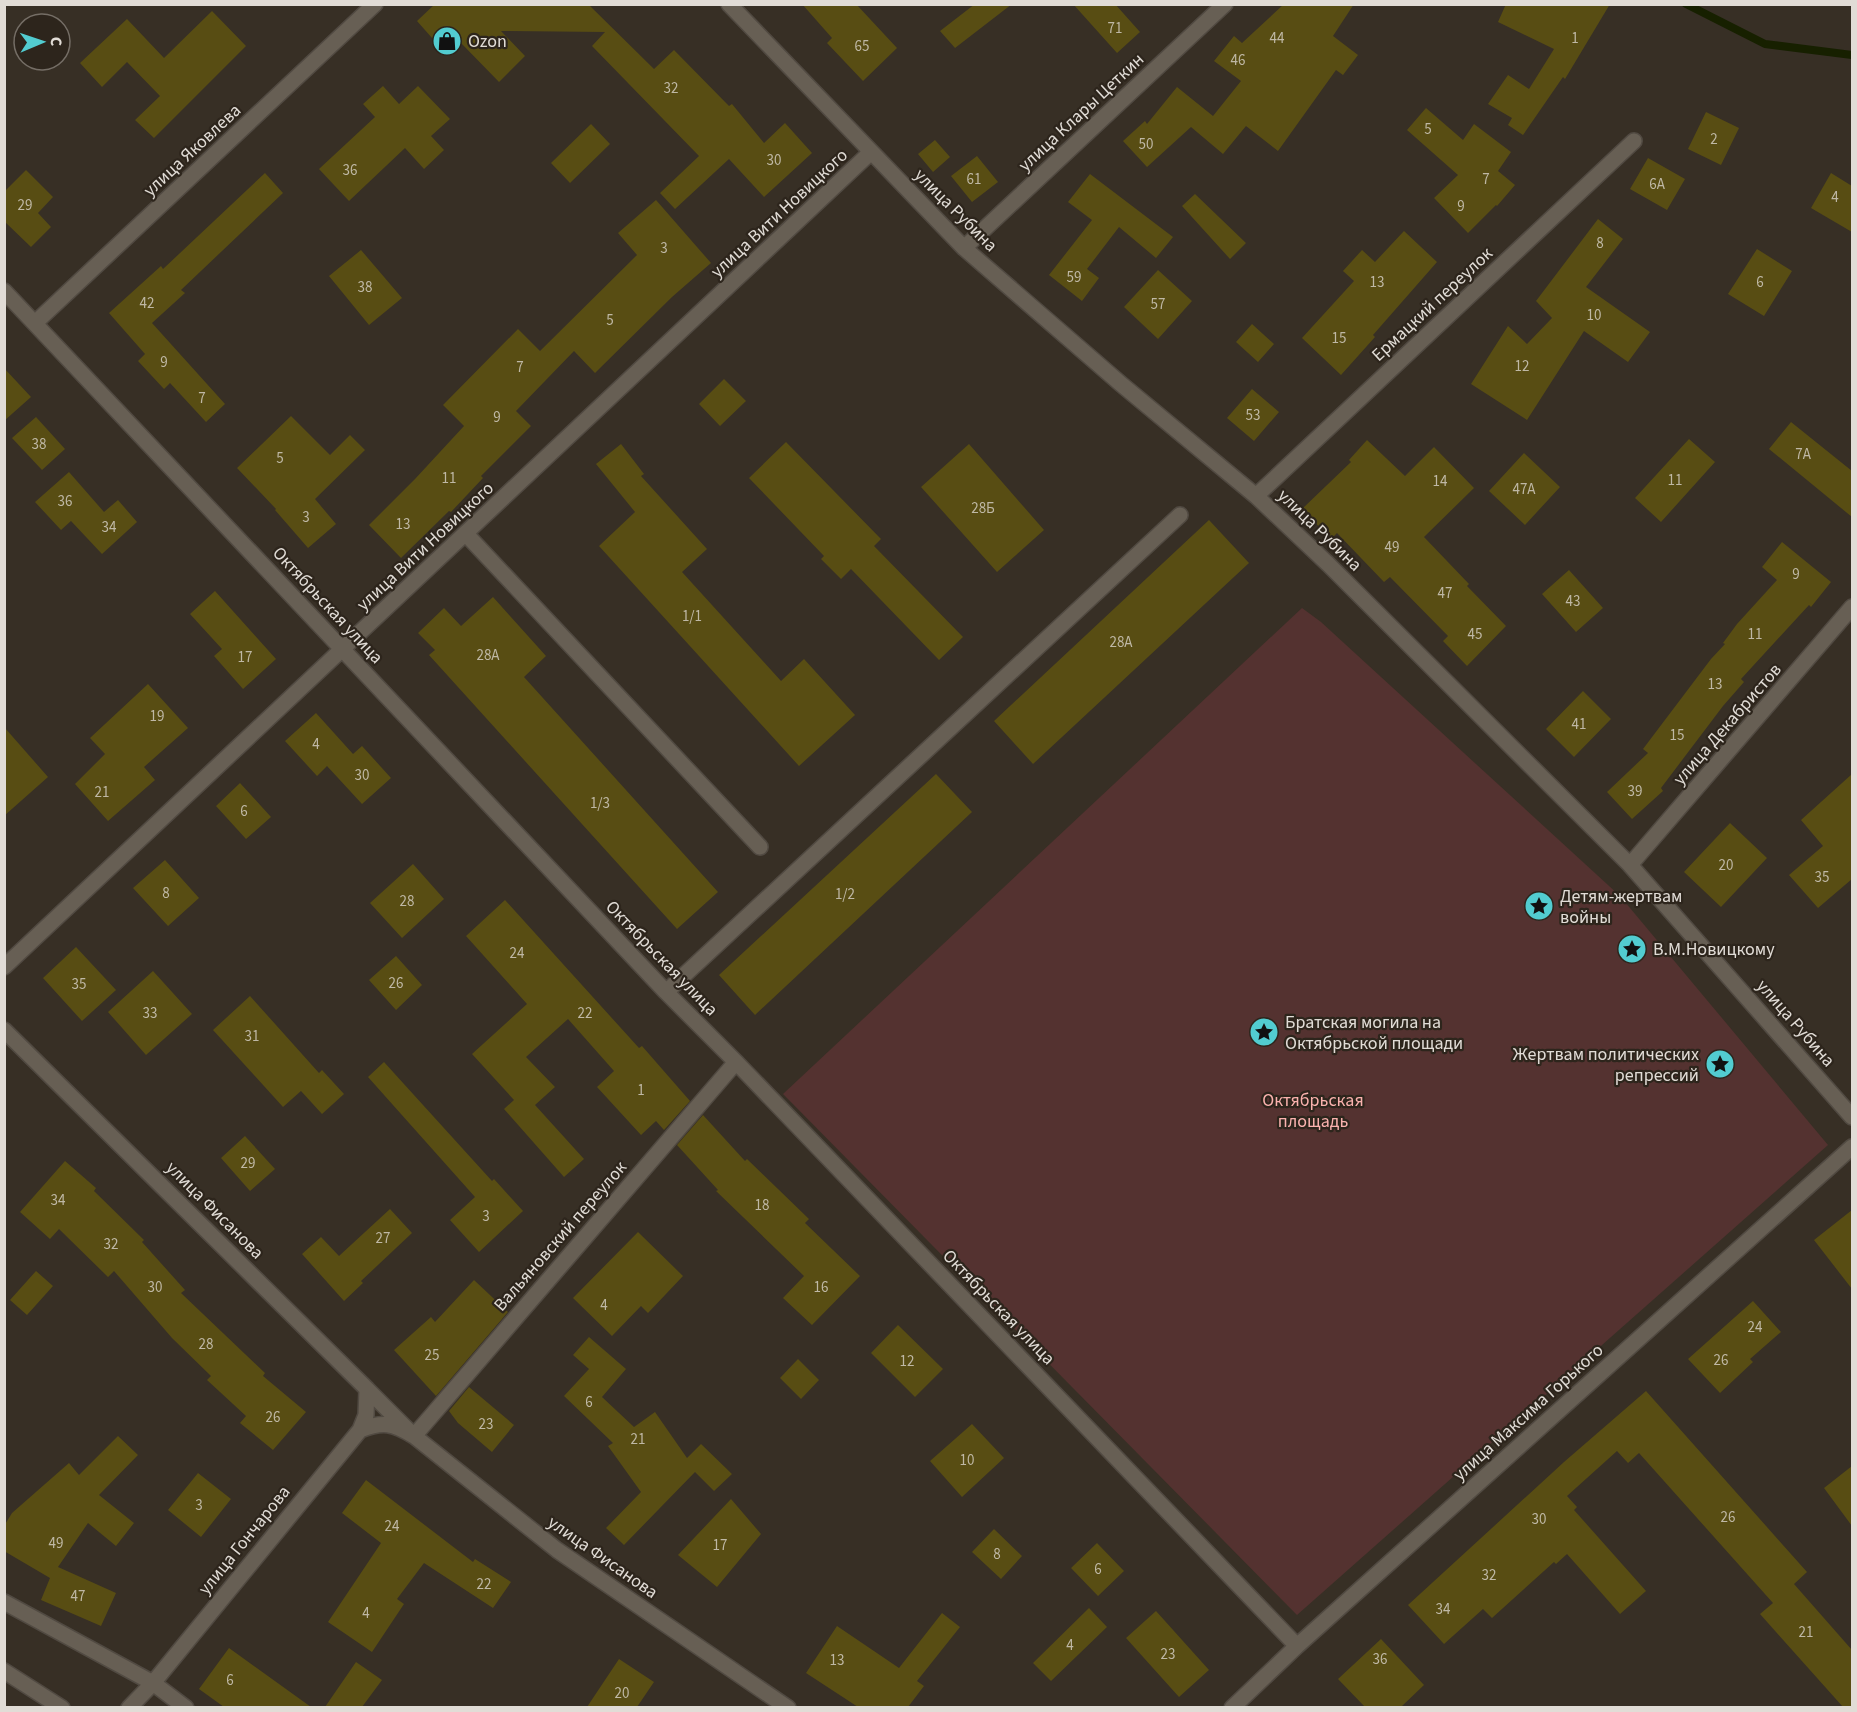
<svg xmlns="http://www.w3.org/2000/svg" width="1857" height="1712" viewBox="0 0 1857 1712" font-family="'Source Sans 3',sans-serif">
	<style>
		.green { fill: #543230 }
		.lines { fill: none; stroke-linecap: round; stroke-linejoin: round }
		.stream { stroke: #172000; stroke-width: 8 }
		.building { fill: #584d13 }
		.minor-casing { stroke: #514a42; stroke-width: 18 }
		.minor { stroke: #675f54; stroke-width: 15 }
		.labels { text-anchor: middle; stroke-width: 4.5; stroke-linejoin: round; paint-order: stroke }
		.number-label { font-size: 15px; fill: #bfb8a5 }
		.poi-label { font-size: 18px; fill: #e1dcd6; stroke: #2d251c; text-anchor: start }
		.street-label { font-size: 18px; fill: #e1dcd6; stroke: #2d251c }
		.park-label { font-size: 18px; fill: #fab2ae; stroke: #2d251c }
	</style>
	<rect width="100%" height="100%" fill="#372f25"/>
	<path class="green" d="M 1302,608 L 1321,622 L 1620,896 L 1828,1145 L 1297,1615 L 783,1094 Z"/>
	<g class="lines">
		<path class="stream" d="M 1686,4 L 1765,44 L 1852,55"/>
	</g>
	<path class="building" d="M 435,4 L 588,4 L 654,69 L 674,50 L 729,106 L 732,104 L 764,143 L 785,123 L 812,153 L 764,197 L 729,159 L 675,209 L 660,193 L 699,156 L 592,46 L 605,32 L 501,31 L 525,56 L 499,82 L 461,43 L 447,55 L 417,21 Z
		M 802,4 L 856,4 L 897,48 L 863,81 L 827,43 L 832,38 Z
		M 975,4 L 1012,4 L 955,48 L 940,31 Z
		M 1073,4 L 1115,4 L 1140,32 L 1117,53 Z
		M 1284,4 L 1354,4 L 1333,36 L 1358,55 L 1343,75 L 1336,70 L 1278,151 L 1246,126 L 1223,154 L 1191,127 L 1147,167 L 1123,141 L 1145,121 L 1147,124 L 1177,87 L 1213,116 L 1241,81 L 1214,61 L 1234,36 L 1242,43 Z
		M 1506,4 L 1610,4 L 1565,79 L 1563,77 L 1523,135 L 1508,125 L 1512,118 L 1488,104 L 1508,75 L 1529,89 L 1554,49 L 1498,22 Z
		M 212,11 L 246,46 L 154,138 L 135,120 L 160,96 L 127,62 L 102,87 L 80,63 L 127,19 L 164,58 Z
		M 383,86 L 399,104 L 418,86 L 450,119 L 431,136 L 444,150 L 424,169 L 405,148 L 349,201 L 319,169 L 375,117 L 363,104 Z
		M 1426,108 L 1463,140 L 1474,124 L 1511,152 L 1498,171 L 1515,185 L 1497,206 L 1496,205 L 1468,233 L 1434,198 L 1458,175 L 1407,130 Z
		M 1706,112 L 1739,128 L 1721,165 L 1688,149 Z
		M 591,124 L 610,144 L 570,183 L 551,163 Z
		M 935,140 L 950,157 L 933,172 L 918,154 Z
		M 977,156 L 998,182 L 972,202 L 951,176 Z
		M 1648,158 L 1685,179 L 1667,210 L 1630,189 Z
		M 26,170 L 53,197 L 38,213 L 51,227 L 31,247 L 4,221 L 4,192 Z
		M 265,173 L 283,193 L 181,290 L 185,293 L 152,323 L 225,404 L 206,422 L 170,383 L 164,389 L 138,361 L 145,354 L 109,313 L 161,266 L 163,269 Z
		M 1831,173 L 1852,186 L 1852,232 L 1811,208 Z
		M 1090,174 L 1173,237 L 1156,258 L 1119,227 L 1087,269 L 1099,278 L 1082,301 L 1049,275 L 1092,220 L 1068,202 Z
		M 1195,194 L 1246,243 L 1230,259 L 1182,206 Z
		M 656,200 L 711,263 L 672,297 L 595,373 L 574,351 L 516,411 L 531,426 L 481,476 L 483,478 L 451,512 L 449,511 L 401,558 L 369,525 L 415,479 L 464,426 L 443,405 L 518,329 L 540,351 L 637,255 L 618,233 Z
		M 1598,219 L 1623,239 L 1586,287 L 1650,332 L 1628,362 L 1584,331 L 1527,420 L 1471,384 L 1508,326 L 1527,344 L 1552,318 L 1536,301 Z
		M 1404,231 L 1437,262 L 1373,335 L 1375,337 L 1341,375 L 1302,338 L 1354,281 L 1343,271 L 1362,250 L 1375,262 Z
		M 1757,249 L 1792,271 L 1764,316 L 1728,294 Z
		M 361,250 L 402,298 L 369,325 L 329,276 Z
		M 1158,270 L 1192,301 L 1158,339 L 1124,307 Z
		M 1252,324 L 1274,344 L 1258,362 L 1236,342 Z
		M 4,368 L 31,397 L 4,421 Z
		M 724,379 L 746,401 L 720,426 L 699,404 Z
		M 1252,389 L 1279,412 L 1254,441 L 1227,418 Z
		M 291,416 L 330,455 L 350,435 L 365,450 L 315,499 L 336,524 L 308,548 L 275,510 L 276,509 L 237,468 Z
		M 36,417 L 65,449 L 42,470 L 12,438 Z
		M 1791,422 L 1852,471 L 1852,517 L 1769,449 Z
		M 1689,439 L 1715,462 L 1661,522 L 1635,498 Z
		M 1367,440 L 1405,476 L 1434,447 L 1474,488 L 1424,537 L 1469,584 L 1467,586 L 1506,626 L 1467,666 L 1443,641 L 1448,636 L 1390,577 L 1384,582 L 1337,533 L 1331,539 L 1302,509 L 1351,462 L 1349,460 Z
		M 786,442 L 881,539 L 874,546 L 963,637 L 939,660 L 851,569 L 841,579 L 821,559 L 824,556 L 749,478 Z
		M 621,444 L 644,474 L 641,476 L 707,549 L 682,572 L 781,681 L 804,659 L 855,715 L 799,766 L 599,546 L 635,512 L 596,464 Z
		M 969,444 L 1044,530 L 997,572 L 921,487 Z
		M 1524,453 L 1560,487 L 1525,525 L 1489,491 Z
		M 69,472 L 104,512 L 118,500 L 137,522 L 102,554 L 71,521 L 61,530 L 35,502 Z
		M 1209,520 L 1249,563 L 1033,764 L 994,721 Z
		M 1782,542 L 1831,582 L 1811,607 L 1809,605 L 1741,679 L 1744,682 L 1723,706 L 1661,788 L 1663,791 L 1632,819 L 1607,792 L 1648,753 L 1643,749 L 1711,659 L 1725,644 L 1723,643 L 1737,624 L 1777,580 L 1762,567 Z
		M 1569,570 L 1603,608 L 1576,632 L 1542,594 Z
		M 215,591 L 276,659 L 243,689 L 214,656 L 222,649 L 190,614 Z
		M 493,597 L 546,656 L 524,677 L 718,892 L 677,929 L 429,655 L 435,650 L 418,633 L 444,608 L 461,626 Z
		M 148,684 L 188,728 L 144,767 L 155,780 L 108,821 L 75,784 L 105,754 L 90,738 Z
		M 1583,691 L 1611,719 L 1574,757 L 1546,729 Z
		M 316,713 L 353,754 L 362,746 L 391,778 L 362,804 L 327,766 L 317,776 L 285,741 Z
		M 5,728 L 48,777 L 4,816 L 4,807 Z
		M 936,774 L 972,812 L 755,1015 L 719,975 Z
		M 1852,774 L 1852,879 L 1818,908 L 1789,875 L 1823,846 L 1801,820 Z
		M 240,783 L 271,817 L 246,839 L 216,806 Z
		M 1730,823 L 1767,858 L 1721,907 L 1684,872 Z
		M 165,860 L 199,898 L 168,926 L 133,888 Z
		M 413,864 L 444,899 L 402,938 L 370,903 Z
		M 505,900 L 639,1048 L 642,1046 L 690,1101 L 664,1130 L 656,1121 L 641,1135 L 597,1087 L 614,1071 L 568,1019 L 526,1057 L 555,1087 L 535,1105 L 584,1159 L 564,1177 L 504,1109 L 514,1100 L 472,1054 L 527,1004 L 466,936 Z
		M 76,947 L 116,990 L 82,1021 L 43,978 Z
		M 396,956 L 422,985 L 396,1010 L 369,980 Z
		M 153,971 L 192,1014 L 146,1055 L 108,1012 Z
		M 250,996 L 319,1073 L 322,1070 L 344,1094 L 322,1114 L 301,1091 L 283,1107 L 213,1030 Z
		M 384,1062 L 492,1181 L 494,1179 L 523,1211 L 479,1252 L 450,1220 L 475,1197 L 368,1077 Z
		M 703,1115 L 745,1161 L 747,1159 L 809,1219 L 805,1223 L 860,1276 L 812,1325 L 783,1298 L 804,1276 L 716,1191 L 718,1190 L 677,1145 Z
		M 245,1136 L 275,1169 L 250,1191 L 221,1158 Z
		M 65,1161 L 96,1188 L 94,1191 L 144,1240 L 142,1242 L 185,1290 L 181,1293 L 265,1373 L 263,1376 L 306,1412 L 273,1450 L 240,1423 L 246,1416 L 207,1380 L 211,1376 L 172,1338 L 114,1271 L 108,1277 L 59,1229 L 50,1239 L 20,1212 Z
		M 390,1209 L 412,1233 L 361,1281 L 363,1283 L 344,1301 L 302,1254 L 321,1237 L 339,1256 Z
		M 1852,1210 L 1852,1289 L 1814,1240 Z
		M 638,1232 L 683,1276 L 648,1313 L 641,1306 L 612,1336 L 573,1298 Z
		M 36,1271 L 53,1286 L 27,1315 L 10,1300 Z
		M 474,1280 L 508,1312 L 436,1396 L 394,1350 L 431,1317 L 435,1322 Z
		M 1753,1301 L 1781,1332 L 1750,1359 L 1753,1362 L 1720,1393 L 1688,1359 Z
		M 898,1325 L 943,1369 L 915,1397 L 871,1353 Z
		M 589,1337 L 626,1369 L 602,1397 L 634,1427 L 655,1412 L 687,1458 L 701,1444 L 732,1474 L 714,1491 L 695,1472 L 624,1545 L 606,1528 L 641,1492 L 608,1446 L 613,1443 L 564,1396 L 589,1369 L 573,1355 Z
		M 798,1359 L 819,1380 L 801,1399 L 780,1378 Z
		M 469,1387 L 514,1425 L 492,1452 L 458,1423 L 449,1411 Z
		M 1646,1391 L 1807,1572 L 1794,1584 L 1852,1650 L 1852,1707 L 1843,1707 L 1760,1614 L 1773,1603 L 1639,1453 L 1628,1463 L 1617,1451 L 1567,1496 L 1577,1507 L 1574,1510 L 1646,1591 L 1620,1614 L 1567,1554 L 1556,1564 L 1554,1562 L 1492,1618 L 1483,1609 L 1444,1644 L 1408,1605 L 1564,1462 Z
		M 972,1424 L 1004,1458 L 962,1497 L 930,1461 Z
		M 118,1436 L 138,1455 L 99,1495 L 134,1523 L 116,1546 L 88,1523 L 58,1567 L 116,1593 L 101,1626 L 41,1600 L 50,1578 L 4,1551 L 4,1526 L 12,1513 L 69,1463 L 79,1475 Z
		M 1852,1466 L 1852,1526 L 1824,1488 Z
		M 198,1473 L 231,1499 L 201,1537 L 168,1510 Z
		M 366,1480 L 473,1562 L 475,1559 L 511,1582 L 493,1608 L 424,1563 L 397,1599 L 404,1604 L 372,1652 L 328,1622 L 381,1543 L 342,1513 Z
		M 731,1499 L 761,1534 L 717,1587 L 678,1555 Z
		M 994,1529 L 1022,1556 L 1001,1579 L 972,1552 Z
		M 1097,1543 L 1124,1571 L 1098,1596 L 1071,1568 Z
		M 1089,1608 L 1107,1627 L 1051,1681 L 1033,1663 Z
		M 1156,1611 L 1209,1670 L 1179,1697 L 1126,1638 Z
		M 942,1613 L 960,1627 L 917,1681 L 924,1686 L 908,1707 L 858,1707 L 806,1673 L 837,1626 L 899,1668 Z
		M 1381,1639 L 1424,1685 L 1401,1707 L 1365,1707 L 1338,1679 Z
		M 229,1648 L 311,1707 L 224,1707 L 199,1689 Z
		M 619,1659 L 654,1682 L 637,1707 L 587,1707 Z
		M 356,1662 L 382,1680 L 362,1707 L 325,1707 Z"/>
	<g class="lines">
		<g class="minor-casing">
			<path id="minor" d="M 729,4 L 964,248 L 1121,384 L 1256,496 L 1328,564 L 1630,865 L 1852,1117
				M 964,248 L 1225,4
				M 4,291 L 666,992 L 736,1062 L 1297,1646
				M 35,323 L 375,4
				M 1256,496 L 1634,141
				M 466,534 L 760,847
				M 1630,865 L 1852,607
				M 4,967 L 871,152
				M 666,992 L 1180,515
				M 4,1030 L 367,1389 L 366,1415 L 360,1430
				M 367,1389 L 414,1436 L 736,1062
				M 4,1602 L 153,1683 L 186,1708
				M 4,1671 L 62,1708
				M 129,1708 L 153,1683 L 360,1430 C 383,1421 393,1423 414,1436 L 557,1550 L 788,1708
				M 1232,1708 L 1297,1646 L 1852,1147"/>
		</g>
		<use href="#minor" class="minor"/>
	</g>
	<defs>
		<g id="shop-disc" transform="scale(1.5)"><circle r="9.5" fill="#52ccd0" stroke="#2d251c"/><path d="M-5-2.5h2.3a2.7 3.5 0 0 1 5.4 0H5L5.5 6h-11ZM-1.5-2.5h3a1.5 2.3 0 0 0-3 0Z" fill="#111"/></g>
		<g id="sight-disc" transform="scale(1.5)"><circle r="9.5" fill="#52ccd0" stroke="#2d251c"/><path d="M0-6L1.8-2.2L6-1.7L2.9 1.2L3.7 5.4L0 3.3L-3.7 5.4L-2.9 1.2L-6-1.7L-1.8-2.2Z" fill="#111"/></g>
	</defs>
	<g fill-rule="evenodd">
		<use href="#shop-disc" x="447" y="41"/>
		<use href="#sight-disc" x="1539" y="906"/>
		<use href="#sight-disc" x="1632" y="949"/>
		<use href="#sight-disc" x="1264" y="1032"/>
		<use href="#sight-disc" x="1720" y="1064"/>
	</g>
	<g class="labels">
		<g class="number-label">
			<text x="1115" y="33">71</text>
			<text x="1277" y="43">44</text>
			<text x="1575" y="43">1</text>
			<text x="862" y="51">65</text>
			<text x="1238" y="65">46</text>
			<text x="671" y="93">32</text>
			<text x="1428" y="134">5</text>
			<text x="1714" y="144">2</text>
			<text x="1146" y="149">50</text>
			<text x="774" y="165">30</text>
			<text x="350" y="175">36</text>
			<text x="974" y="184">61</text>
			<text x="1486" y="184">7</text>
			<text x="1657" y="189">6А</text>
			<text x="1835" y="202">4</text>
			<text x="25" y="210">29</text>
			<text x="1461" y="211">9</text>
			<text x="1600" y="248">8</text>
			<text x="664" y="253">3</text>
			<text x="1074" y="282">59</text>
			<text x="1377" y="287">13</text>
			<text x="1760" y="287">6</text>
			<text x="365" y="292">38</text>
			<text x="147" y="308">42</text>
			<text x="1158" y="309">57</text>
			<text x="1594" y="320">10</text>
			<text x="610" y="325">5</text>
			<text x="1339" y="343">15</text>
			<text x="164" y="367">9</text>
			<text x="1522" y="371">12</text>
			<text x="520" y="372">7</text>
			<text x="202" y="403">7</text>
			<text x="1253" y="420">53</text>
			<text x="497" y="422">9</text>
			<text x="39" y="449">38</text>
			<text x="1803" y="459">7А</text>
			<text x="280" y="463">5</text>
			<text x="449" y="483">11</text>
			<text x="1675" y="485">11</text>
			<text x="1440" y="486">14</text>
			<text x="1524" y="494">47А</text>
			<text x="65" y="506">36</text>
			<text x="983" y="513">28Б</text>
			<text x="306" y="522">3</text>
			<text x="403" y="529">13</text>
			<text x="109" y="532">34</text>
			<text x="1392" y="552">49</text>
			<text x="1796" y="579">9</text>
			<text x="1445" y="598">47</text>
			<text x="1573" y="606">43</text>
			<text x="692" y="621">1/1</text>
			<text x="1475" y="639">45</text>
			<text x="1755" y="639">11</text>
			<text x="1121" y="647">28А</text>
			<text x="488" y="660">28А</text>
			<text x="245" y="662">17</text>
			<text x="1715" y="689">13</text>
			<text x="157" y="721">19</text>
			<text x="1579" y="729">41</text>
			<text x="1677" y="740">15</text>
			<text x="316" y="749">4</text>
			<text x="362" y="780">30</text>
			<text x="1635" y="796">39</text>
			<text x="102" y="797">21</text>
			<text x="600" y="808">1/3</text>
			<text x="244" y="816">6</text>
			<text x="1726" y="870">20</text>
			<text x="1822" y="882">35</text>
			<text x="166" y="898">8</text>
			<text x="845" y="899">1/2</text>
			<text x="407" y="906">28</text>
			<text x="517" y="958">24</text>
			<text x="396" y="988">26</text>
			<text x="79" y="989">35</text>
			<text x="150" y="1018">33</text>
			<text x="585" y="1018">22</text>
			<text x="252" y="1041">31</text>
			<text x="641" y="1095">1</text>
			<text x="248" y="1168">29</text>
			<text x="58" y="1205">34</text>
			<text x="762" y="1210">18</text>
			<text x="486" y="1221">3</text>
			<text x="383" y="1243">27</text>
			<text x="111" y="1249">32</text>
			<text x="155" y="1292">30</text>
			<text x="821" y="1292">16</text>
			<text x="604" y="1310">4</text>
			<text x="1755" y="1332">24</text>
			<text x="206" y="1349">28</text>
			<text x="432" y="1360">25</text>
			<text x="1721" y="1365">26</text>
			<text x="907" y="1366">12</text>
			<text x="589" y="1407">6</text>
			<text x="273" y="1422">26</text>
			<text x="486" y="1429">23</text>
			<text x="638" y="1444">21</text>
			<text x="967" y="1465">10</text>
			<text x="199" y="1510">3</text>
			<text x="1728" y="1522">26</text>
			<text x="1539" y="1524">30</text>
			<text x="392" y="1531">24</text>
			<text x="56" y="1548">49</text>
			<text x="720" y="1550">17</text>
			<text x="997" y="1559">8</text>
			<text x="1098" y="1574">6</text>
			<text x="1489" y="1580">32</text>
			<text x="484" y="1589">22</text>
			<text x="78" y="1601">47</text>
			<text x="1443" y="1614">34</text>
			<text x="366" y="1618">4</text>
			<text x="1806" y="1637">21</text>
			<text x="1070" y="1650">4</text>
			<text x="1168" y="1659">23</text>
			<text x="1380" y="1664">36</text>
			<text x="837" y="1665">13</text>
			<text x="230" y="1685">6</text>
			<text x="622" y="1698">20</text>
		</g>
		<g class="poi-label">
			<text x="468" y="47">Ozon</text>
			<text x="1560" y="902">Детям-жертвам<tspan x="1560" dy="21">войны</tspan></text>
			<text x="1653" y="955">В.М.Новицкому</text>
			<text x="1285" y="1028">Братская могила на<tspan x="1285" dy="21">Октябрьской площади</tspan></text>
			<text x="1699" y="1060" text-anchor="end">Жертвам политических<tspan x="1699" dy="21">репрессий</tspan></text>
		</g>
		<g class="street-label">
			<text transform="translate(1081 112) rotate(-43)" y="6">улица Клары Цеткин</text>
			<text transform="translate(192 150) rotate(-43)" y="6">улица Яковлева</text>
			<text transform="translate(956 210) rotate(45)" y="6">улица Рубина</text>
			<text transform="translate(779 213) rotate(-43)" y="6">улица Вити Новицкого</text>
			<text transform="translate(1432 304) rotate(-43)" y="6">Ермацкий переулок</text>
			<text transform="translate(1320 530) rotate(44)" y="6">улица Рубина</text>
			<text transform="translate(425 546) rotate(-43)" y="6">улица Вити Новицкого</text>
			<text transform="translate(328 605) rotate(47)" y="6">Октябрьская улица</text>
			<text transform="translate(1727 724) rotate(-49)" y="6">улица Декабристов</text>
			<text transform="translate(662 958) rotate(46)" y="6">Октябрьская улица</text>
			<text transform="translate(1796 1023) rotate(49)" y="6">улица Рубина</text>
			<text transform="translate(215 1210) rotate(45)" y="6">улица Фисанова</text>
			<text transform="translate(560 1236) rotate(-49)" y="6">Вальяновский переулок</text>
			<text transform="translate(999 1307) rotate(46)" y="6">Октябрьская улица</text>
			<text transform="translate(1528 1412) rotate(-42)" y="6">улица Максима Горького</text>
			<text transform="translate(244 1540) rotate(-51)" y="6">улица Гончарова</text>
			<text transform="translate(603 1557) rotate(35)" y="6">улица Фисанова</text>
		</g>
		<g class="park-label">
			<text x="1313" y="1106">Октябрьская<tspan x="1313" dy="21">площадь</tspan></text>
		</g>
	</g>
	<rect width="1857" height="1712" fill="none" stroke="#e1dcd6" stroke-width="12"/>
	<g transform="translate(42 42) rotate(88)"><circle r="28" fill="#2d251c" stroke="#756e66" stroke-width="1.5"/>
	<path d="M0-4.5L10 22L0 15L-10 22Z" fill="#52ccd0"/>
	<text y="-9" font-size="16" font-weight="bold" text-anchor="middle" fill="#e1dcd6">С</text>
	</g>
</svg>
